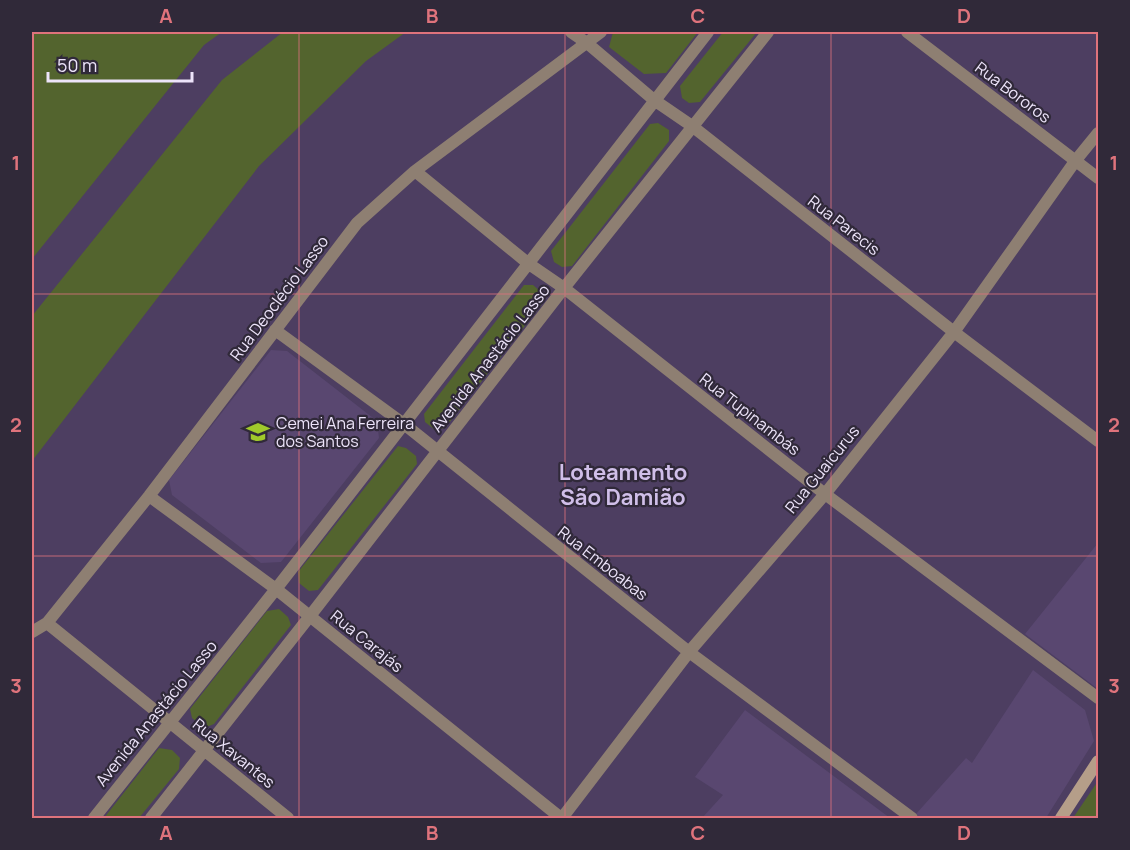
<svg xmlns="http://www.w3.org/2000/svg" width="1130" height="850" viewBox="0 0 1130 850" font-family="Manrope,sans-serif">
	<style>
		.built { fill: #594770 }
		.green { fill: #53642e }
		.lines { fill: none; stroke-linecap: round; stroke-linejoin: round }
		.street { stroke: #8e7f72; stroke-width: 12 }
		.secondary { stroke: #b59e89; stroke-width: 12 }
		.grid { fill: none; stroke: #df737c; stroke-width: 1.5; stroke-opacity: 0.55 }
		.labels { text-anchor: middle; stroke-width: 4.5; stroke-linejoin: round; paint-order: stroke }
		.street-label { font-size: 16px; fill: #ede4fa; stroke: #302939 }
		.poi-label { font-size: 16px; fill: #ede4fa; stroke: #302939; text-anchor: start }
		.district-label { font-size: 22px; font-weight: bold; fill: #d0bfe9; stroke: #302939 }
		.neatline { fill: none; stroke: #df737c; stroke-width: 2 }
		.grid-label { font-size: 20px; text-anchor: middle; font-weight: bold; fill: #df737c }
	</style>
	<rect width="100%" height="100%" fill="#4d3e61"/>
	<path class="built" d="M 271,350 L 287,351 L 377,421 L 379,438 L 281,562 L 261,563 L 172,495 L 169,480 Z
		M 1098,543 L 1098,689 L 1025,634 Z
		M 1033,670 L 1085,710 L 1094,741 L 1046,818 L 921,818 L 916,814 L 966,758 L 972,763 Z
		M 745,710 L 890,818 L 702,818 L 723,795 L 695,777 Z"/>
	<path class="green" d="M 32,32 L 222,32 L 204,45 L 32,259 Z
		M 283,32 L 406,32 L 366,61 L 259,166 L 32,461 L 32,316 L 222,80 Z
		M 613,32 L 698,32 L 666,73 L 644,74 L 609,47 Z
		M 723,32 L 757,32 L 700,102 L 689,103 L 682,98 L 680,86 Z
		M 658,123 L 669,130 L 669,141 L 572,266 L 562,267 L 554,262 L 551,251 L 650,124 Z
		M 524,285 L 533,285 L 541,292 L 542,304 L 445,428 L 435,430 L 425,422 L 424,414 Z
		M 398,446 L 406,448 L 416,456 L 417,464 L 318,590 L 309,591 L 299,583 L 298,572 Z
		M 279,609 L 288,617 L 291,625 L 214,724 L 204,728 L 192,718 L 190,709 L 267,611 Z
		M 159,748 L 172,750 L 180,758 L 179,769 L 139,818 L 104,818 Z
		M 1098,781 L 1098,818 L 1073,818 Z"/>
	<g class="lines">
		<path class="street" d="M 571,32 L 587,43 L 654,100 L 692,126 L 954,332 L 1098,441
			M 907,32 L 1098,178
			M 415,171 L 529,264 L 564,288 L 825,494 L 1098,698
			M 275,330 L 404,424 L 689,652 L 912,818
			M 149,496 L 276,589 L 561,818
			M 47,623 L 288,818
			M 32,632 L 47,623 L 149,496 L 357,223 L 415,171 L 601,32
			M 94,818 L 276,589 L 708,32
			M 151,818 L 310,616 L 564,288 L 768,32
			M 562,818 L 689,652 L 825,494 L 954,332 L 1076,160 L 1098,133"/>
		<path class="secondary" d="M 1061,818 L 1098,761"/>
	</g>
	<path class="grid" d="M 299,32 L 299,818M 565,32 L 565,818M 831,32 L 831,818M 32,294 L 1098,294M 32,556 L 1098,556"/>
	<defs>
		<g id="school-bare" transform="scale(1.8)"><path d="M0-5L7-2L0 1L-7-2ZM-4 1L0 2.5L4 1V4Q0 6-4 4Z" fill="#a0c92b" stroke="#302939" stroke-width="2.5" paint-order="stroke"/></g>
	</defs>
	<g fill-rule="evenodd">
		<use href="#school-bare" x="258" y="432"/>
	</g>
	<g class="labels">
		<g class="street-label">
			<text transform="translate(1013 92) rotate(37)" y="6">Rua Bororos</text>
			<text transform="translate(844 225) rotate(38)" y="6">Rua Parecis</text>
			<text transform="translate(279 298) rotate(-53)" y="6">Rua Deoclécio Lasso</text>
			<text transform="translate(490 358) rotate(-52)" y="6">Avenida Anastácio Lasso</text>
			<text transform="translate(750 414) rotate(38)" y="6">Rua Tupinambás</text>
			<text transform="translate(822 469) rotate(-51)" y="6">Rua Guaicurus</text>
			<text transform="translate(603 563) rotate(38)" y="6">Rua Emboabas</text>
			<text transform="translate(367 641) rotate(39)" y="6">Rua Carajás</text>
			<text transform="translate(156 713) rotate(-51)" y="6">Avenida Anastácio Lasso</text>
			<text transform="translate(234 753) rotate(39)" y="6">Rua Xavantes</text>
		</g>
		<g class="poi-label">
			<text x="276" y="429">Cemei Ana Ferreira<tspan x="276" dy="18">dos Santos</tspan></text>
		</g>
		<g class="district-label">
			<text x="623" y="480">Loteamento<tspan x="623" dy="25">São Damião</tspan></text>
		</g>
	</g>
	<rect width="1130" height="850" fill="none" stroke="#302939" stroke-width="66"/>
	<path d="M48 72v9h144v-9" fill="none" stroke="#ede4fa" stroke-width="3"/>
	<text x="57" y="72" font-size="18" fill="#ede4fa" stroke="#302939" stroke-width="4.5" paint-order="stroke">50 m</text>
	<rect x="33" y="33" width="1064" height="784" class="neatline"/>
	<g class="grid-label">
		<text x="166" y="23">A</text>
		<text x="432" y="23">B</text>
		<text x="698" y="23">C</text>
		<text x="964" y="23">D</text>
		<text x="16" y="170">1</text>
		<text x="1114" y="170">1</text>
		<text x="16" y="432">2</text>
		<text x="1114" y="432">2</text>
		<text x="16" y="693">3</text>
		<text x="1114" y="693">3</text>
		<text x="166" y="840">A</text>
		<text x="432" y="840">B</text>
		<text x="698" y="840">C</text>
		<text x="964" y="840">D</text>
	</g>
</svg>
